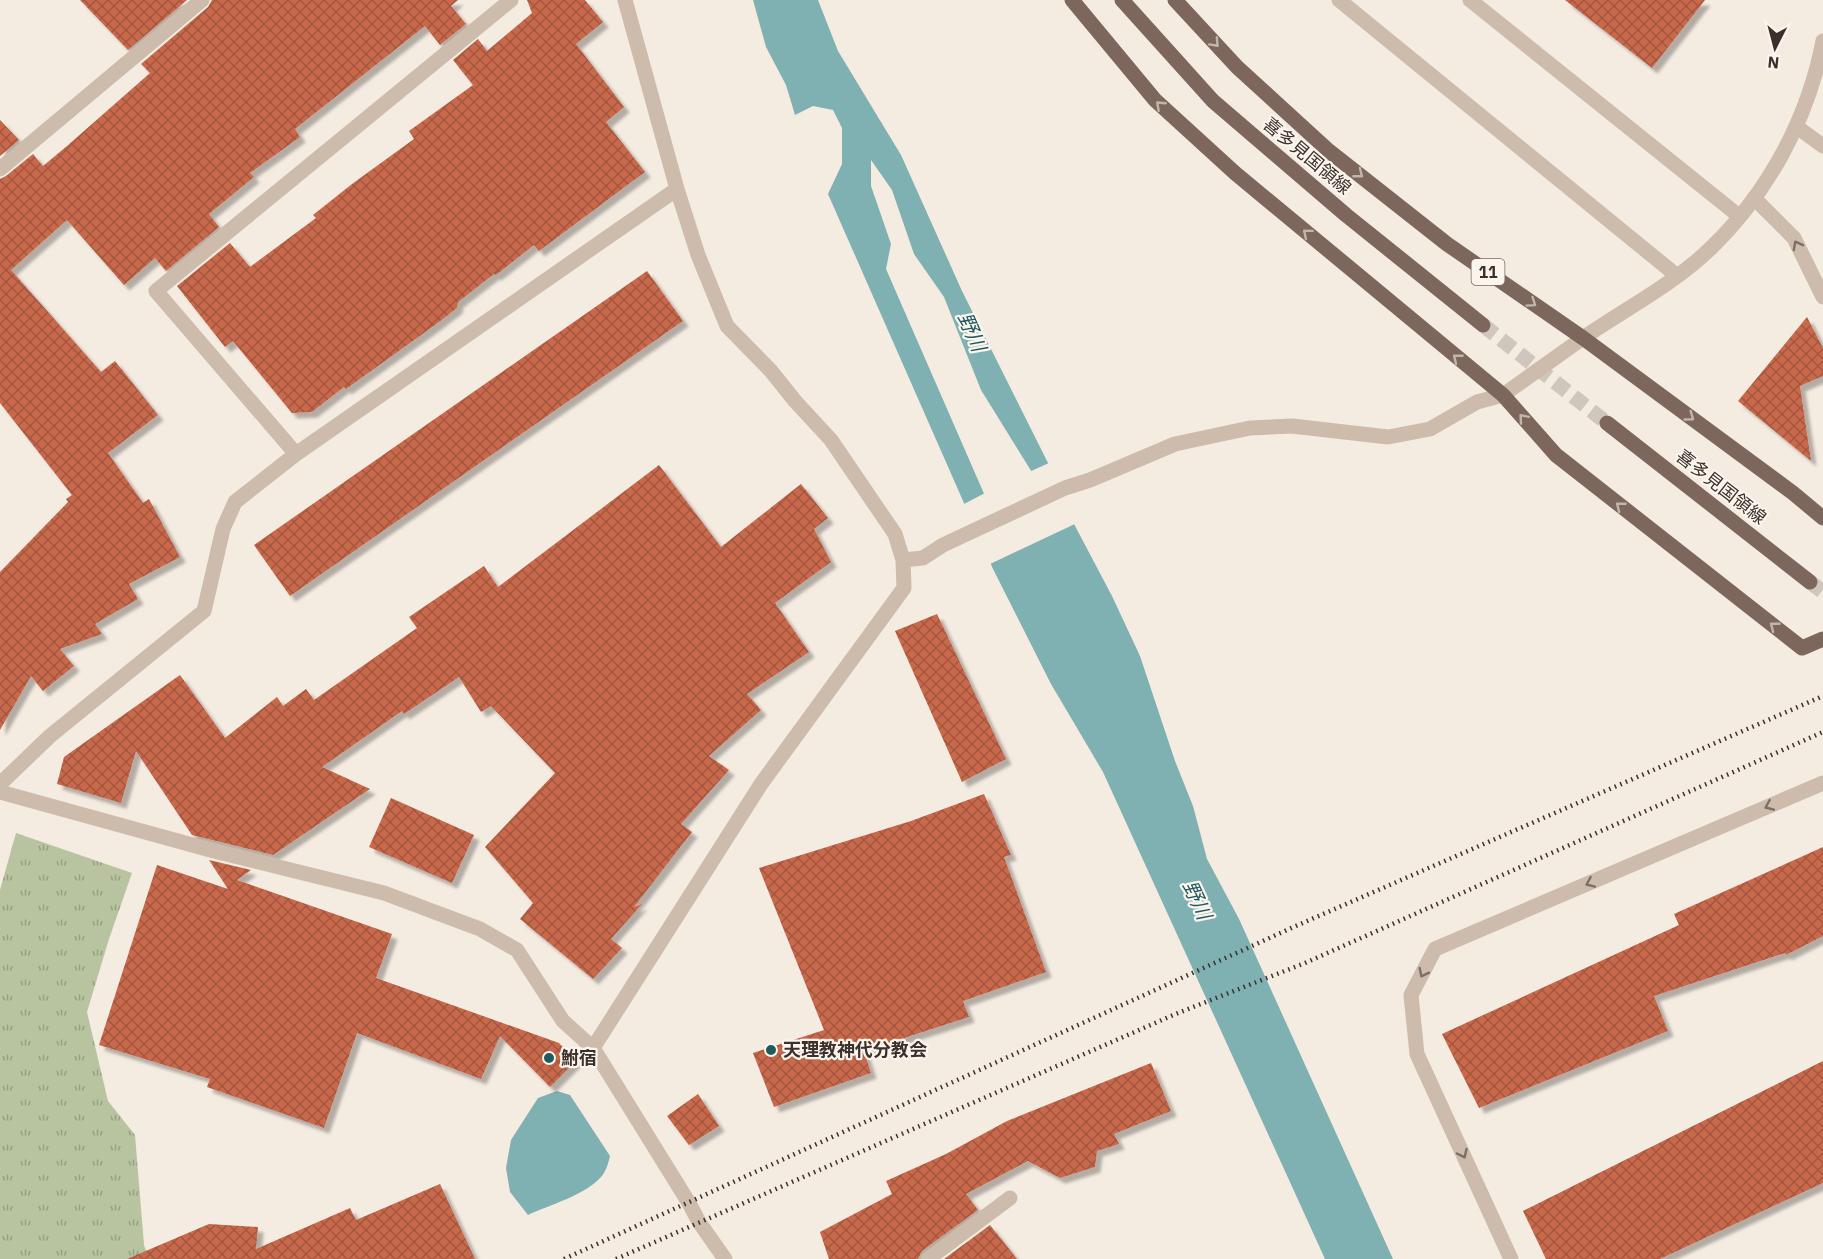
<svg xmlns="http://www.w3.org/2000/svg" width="1823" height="1259" viewBox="0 0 1823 1259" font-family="'IBM Plex Sans','Noto Sans JP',sans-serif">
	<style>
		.grass { fill: url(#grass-tufts) }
		.water { fill: #7fb0b2; fill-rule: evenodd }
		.pier { fill: #f4ebe1 }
		.building { fill: url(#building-cross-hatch); filter: url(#shadow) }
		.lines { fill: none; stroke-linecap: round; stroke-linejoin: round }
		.primary-tunnel { stroke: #cfc6bd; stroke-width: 15; stroke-dasharray: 15 8; stroke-linecap: butt }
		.service { stroke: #cdbbac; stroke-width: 15 }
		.minor { stroke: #cdbbac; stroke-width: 15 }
		.tertiary { stroke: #cdbbac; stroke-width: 15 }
		.primary { stroke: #7d675c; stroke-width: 15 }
		.rail { stroke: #3b302b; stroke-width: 4.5; stroke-dasharray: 1.5 4.5; stroke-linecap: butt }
		.oneway { stroke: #c2b5ac }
		.oneway2 { stroke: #7d6f65 }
		.poi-dot { fill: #1f5a5e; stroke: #fbf5ee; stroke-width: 2 }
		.labels { text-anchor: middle; stroke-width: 4.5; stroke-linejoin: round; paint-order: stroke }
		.shield { fill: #fbf5ee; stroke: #756b66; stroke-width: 1.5 }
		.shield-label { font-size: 16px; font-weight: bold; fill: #3b302b }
		.street-label { font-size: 18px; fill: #3b302b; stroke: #fbf5ee }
		.poi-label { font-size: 18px; font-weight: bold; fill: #3b302b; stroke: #fbf5ee; text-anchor: start }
		.water-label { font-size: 20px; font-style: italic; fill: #1f5a5e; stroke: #fbf5ee }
	</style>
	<defs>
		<pattern id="grass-tufts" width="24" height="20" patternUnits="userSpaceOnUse" patternTransform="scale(1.5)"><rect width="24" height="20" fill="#b8c4a0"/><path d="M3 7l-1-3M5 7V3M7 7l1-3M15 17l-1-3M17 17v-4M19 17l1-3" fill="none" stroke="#97a083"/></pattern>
		<pattern id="building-cross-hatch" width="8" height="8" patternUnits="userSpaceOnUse" patternTransform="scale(1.5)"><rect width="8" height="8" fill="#c8694b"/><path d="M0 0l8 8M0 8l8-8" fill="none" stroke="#a4573f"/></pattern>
		<filter id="shadow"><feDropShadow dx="5.5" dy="5.5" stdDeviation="1.5" flood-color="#0004"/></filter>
	</defs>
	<rect width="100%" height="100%" fill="#f4ebe1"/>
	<path class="grass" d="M 16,833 L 132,873 L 109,939 L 87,1012 L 108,1101 L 135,1135 L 144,1245 L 149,1259 L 0,1259 L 0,890 Z"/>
	<path class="water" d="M 753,0 L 818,0 L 838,51 L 901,155 L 962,291 L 1055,477 L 1074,524 L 1112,596 L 1140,656 L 1175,761 L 1193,806 L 1207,859 L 1239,919 L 1393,1259 L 1325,1259 L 1103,772 L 1051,684 L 993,569 L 828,194 L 842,164 L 842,128 L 833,110 L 813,106 L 795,115 L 786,85 L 766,47 ZM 871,160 L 892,190 L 914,254 L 944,297 L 981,390 L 1043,490 L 1012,518 L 992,512 L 886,269 L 891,244 L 871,186 Z
		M 557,1091 L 570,1095 L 610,1156 C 608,1164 606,1172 600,1178 C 585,1195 549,1205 528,1215 L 510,1192 L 506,1168 L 511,1140 L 538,1098 Z"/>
	<path class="pier" d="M 1051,462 L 1077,523 L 988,565 L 962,505 L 987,492 L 994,509 L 1012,515 L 1032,509 L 1040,490 L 1029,472 Z"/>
	<path class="building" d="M 80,0 L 187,0 L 128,50 Z
		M 212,0 L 458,0 L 451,6 L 466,24 L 440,45 L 425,26 L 295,129 L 300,137 L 250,173 L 254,177 L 209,214 L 219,227 L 166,271 L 155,258 L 124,285 L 67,220 L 11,270 L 101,372 L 115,361 L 158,415 L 108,453 L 143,503 L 149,499 L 180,557 L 129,584 L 138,599 L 95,624 L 102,634 L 60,649 L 74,666 L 43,691 L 31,676 L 0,730 L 0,572 L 68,502 L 66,499 L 72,495 L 0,403 L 0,179 L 6,176 L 33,154 L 43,166 L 67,146 L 150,73 L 141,64 L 208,7 Z
		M 527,0 L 585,0 L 603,22 L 576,44 L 624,107 L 606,122 L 645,172 L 539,251 L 534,245 L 496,275 L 494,274 L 458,302 L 457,308 L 435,325 L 346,389 L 344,387 L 312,412 L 292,413 L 233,341 L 225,347 L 177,286 L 230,243 L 250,267 L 316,218 L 313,215 L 352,184 L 414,139 L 409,131 L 473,85 L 453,60 L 478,39 L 487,51 L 532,13 Z
		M 1565,0 L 1705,0 L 1652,68 Z
		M 0,120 L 19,140 L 0,156 Z
		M 647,271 L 683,321 L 290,596 L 254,545 Z
		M 1807,317 L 1823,348 L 1823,376 L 1800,386 L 1811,461 L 1738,401 Z
		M 659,465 L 721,547 L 801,484 L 828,518 L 814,529 L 831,562 L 775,603 L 809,652 L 747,694 L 761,710 L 709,756 L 729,770 L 681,824 L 692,832 L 634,907 L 642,904 L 611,939 L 622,948 L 593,979 L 520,919 L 533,903 L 485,847 L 555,773 L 491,706 L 481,712 L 459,677 L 404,714 L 402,711 L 322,767 L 370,789 L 273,855 L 192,835 L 136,751 L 121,803 L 57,784 L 64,757 L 180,675 L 225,738 L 277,697 L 283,706 L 306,689 L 314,700 L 417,628 L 409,617 L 484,566 L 498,587 Z
		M 937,614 L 1006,759 L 962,782 L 895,631 Z
		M 984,794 L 1011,855 L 1004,857 L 1046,972 L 963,1001 L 969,1017 L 864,1051 L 871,1073 L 774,1107 L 753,1053 L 824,1030 L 759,868 L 911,821 Z
		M 391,798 L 474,835 L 452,883 L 369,847 Z
		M 1823,847 L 1823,936 L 1786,955 L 1785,953 L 1654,996 L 1668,1031 L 1479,1108 L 1442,1034 L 1679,925 L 1674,914 Z
		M 209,860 L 251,870 L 237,880 L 392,934 L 376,978 L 559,1043 L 576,1061 L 550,1087 L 500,1036 L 481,1079 L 357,1033 L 324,1128 L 207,1087 L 210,1079 L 99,1045 L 157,865 L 228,889 Z
		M 1823,1061 L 1823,1183 L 1660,1259 L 1546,1259 L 1523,1211 Z
		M 1151,1063 L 1171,1111 L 1114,1134 L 1119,1144 L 1097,1151 L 1095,1167 L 1060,1178 L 1028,1161 L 966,1194 L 978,1210 L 922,1251 L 918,1259 L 829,1259 L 820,1232 L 892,1194 L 886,1181 L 946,1154 L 1007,1121 Z
		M 698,1094 L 719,1126 L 689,1145 L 667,1116 Z
		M 440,1184 L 475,1259 L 127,1259 L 209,1224 L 258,1227 L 256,1249 L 350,1208 L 356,1220 Z
		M 990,1225 L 1017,1259 L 944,1259 Z"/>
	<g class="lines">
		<path class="primary-tunnel" d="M 1483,325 L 1607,423
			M 1810,582 L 1823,592"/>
		<path class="service" d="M 1339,0 L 1676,275
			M 1470,0 L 1739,216
			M 928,1259 L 1010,1198"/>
		<path class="minor" d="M 625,0 L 677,189 L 698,255 L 727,326 L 771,371 L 795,401 L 831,440 L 895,534 L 903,560 L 904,588 L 761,784 L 593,1048 L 689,1203 L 699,1222 L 725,1259
			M 1797,127 L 1823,146
			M 0,169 L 202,0
			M 1754,198 L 1794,238 L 1823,297
			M 296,454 L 156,291 L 511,0
			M 903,560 L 923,558 L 943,545 L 1065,488 L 1090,480 L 1175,444 L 1250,428 L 1292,426 L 1388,437 L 1430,429 L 1477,402 L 1503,395 L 1583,338
			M 0,784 L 50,736 L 204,611 L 223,529 L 235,502 L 296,454 L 677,189
			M 0,792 L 214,851 L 384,893 L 480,929 L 517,950 L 563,1021 L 593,1048
			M 1511,1259 L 1417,1054 L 1411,995 L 1435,949 L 1823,783"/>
		<path class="tertiary" d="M 1583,338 C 1625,309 1674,284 1711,248 C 1768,193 1808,119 1823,41"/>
		<path class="primary" d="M 1072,0 L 1155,100 L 1235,173 L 1503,395 L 1556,455 L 1802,648 L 1823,639
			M 1122,0 L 1213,101 L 1346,215 L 1483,325
			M 1175,0 L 1237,67 L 1329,151 L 1447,244 L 1583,338 L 1793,493 L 1823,518
			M 1607,423 L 1810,582"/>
		<path class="rail" d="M 564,1259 L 1298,925 L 1823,696
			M 616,1259 L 1178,1013 L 1305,963 L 1823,732"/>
	</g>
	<defs><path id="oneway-chevron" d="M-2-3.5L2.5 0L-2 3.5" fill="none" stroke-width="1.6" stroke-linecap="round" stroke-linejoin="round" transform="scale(1.5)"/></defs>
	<g class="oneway">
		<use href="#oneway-chevron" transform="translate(1215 43) rotate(47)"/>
		<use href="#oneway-chevron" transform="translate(1160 105) rotate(-137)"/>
		<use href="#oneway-chevron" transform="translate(1359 174) rotate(38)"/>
		<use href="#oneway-chevron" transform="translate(1307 233) rotate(-140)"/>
		<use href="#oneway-chevron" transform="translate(1532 303) rotate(35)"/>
		<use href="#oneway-chevron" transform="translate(1457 358) rotate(-141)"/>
		<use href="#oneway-chevron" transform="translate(1690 417) rotate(36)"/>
		<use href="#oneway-chevron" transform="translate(1523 418) rotate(-131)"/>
		<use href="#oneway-chevron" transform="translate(1620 506) rotate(-142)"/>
		<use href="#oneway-chevron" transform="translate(1774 626) rotate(-142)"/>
	</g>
	<g class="oneway2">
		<use href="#oneway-chevron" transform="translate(1797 245) rotate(-118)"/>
		<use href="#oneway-chevron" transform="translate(1769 806) rotate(157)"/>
		<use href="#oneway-chevron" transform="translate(1590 883) rotate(157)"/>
		<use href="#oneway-chevron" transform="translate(1423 973) rotate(117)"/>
		<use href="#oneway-chevron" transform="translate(1463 1154) rotate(65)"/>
	</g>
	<g class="poi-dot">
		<circle cx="771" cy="1050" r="6"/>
		<circle cx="549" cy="1058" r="6"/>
	</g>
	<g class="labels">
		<rect class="shield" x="1471.5" y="259" width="33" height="26" rx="4.5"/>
		<g class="shield-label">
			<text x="1488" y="278">11</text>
		</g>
		<g class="street-label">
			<text transform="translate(1307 156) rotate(40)" y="6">喜多見国領線</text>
			<text transform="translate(1721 487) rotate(38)" y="6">喜多見国領線</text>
		</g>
		<g class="poi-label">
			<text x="783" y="1056">天理教神代分教会</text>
			<text x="561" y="1064">鮒宿</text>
		</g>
		<g class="water-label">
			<text transform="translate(972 332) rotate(66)" y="7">野川</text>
			<text transform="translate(1197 900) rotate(65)" y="7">野川</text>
		</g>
	</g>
	<g transform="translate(1775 48) rotate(186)" stroke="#fbf5ee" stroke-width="4.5" paint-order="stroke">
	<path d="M0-4.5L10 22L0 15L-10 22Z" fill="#3b302b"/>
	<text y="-9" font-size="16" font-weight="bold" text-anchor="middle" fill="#3b302b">N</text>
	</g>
</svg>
